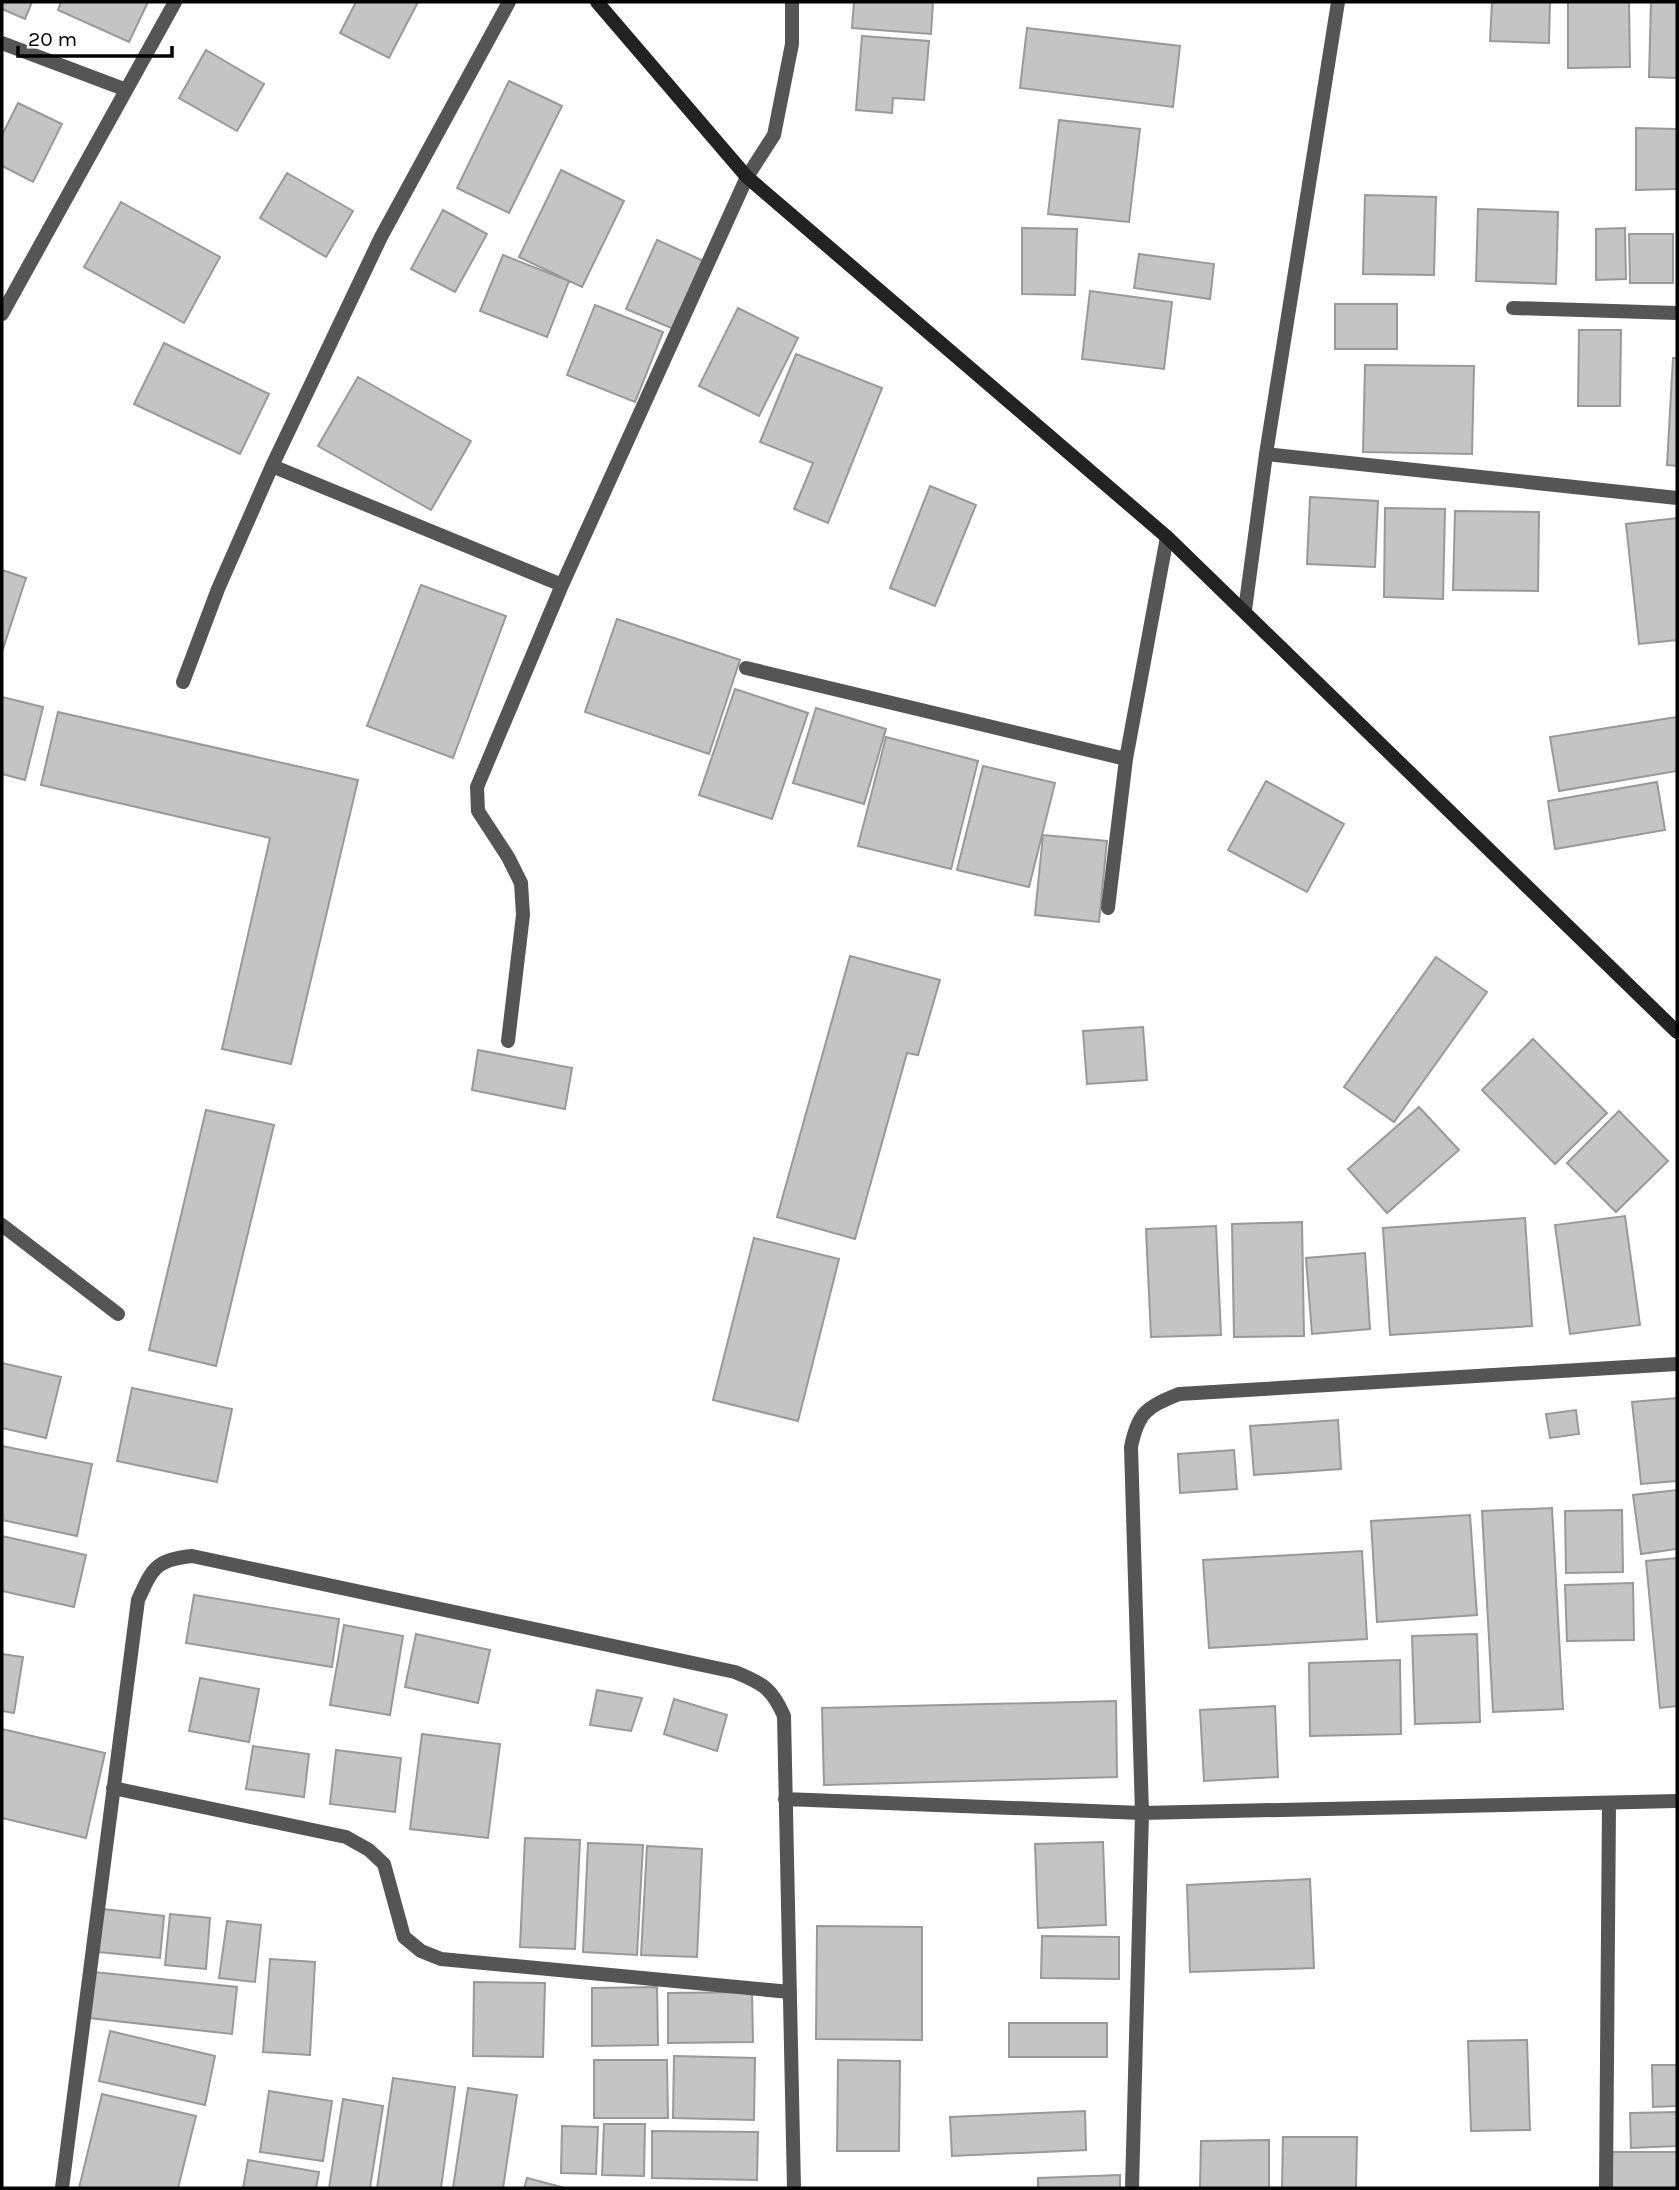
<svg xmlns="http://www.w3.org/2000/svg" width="1679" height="2190" viewBox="0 0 1679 2190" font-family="Karla,sans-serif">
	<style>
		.building { fill: #c4c4c4; stroke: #999; stroke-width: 2 }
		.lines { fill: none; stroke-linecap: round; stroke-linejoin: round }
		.service { stroke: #555; stroke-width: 14 }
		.minor { stroke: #555; stroke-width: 14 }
		.secondary { stroke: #222; stroke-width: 14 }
	</style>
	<rect width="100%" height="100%" fill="#fff"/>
	<path class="building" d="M 2,2 L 32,2 L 25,19 L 2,9 Z
		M 61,2 L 148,2 L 129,42 L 58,10 Z
		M 356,2 L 418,2 L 389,58 L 340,33 Z
		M 854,2 L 933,2 L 931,34 L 852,28 Z
		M 1492,2 L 1550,2 L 1549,43 L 1490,41 Z
		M 1568,2 L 1629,2 L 1630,67 L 1568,68 Z
		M 1651,2 L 1677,2 L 1677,78 L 1649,77 Z
		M 1027,28 L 1180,46 L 1173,107 L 1020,88 Z
		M 862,36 L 929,41 L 924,100 L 893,98 L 892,113 L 856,110 Z
		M 206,50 L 264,84 L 237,131 L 179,98 Z
		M 509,81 L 562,106 L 509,213 L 457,188 Z
		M 18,103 L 62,124 L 33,182 L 2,166 L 2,135 Z
		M 1059,120 L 1140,129 L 1129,222 L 1048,214 Z
		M 1636,128 L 1677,129 L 1677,189 L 1636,190 Z
		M 561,170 L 624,201 L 582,287 L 519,257 Z
		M 287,173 L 353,211 L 326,257 L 260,218 Z
		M 1365,195 L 1436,197 L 1434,275 L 1363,274 Z
		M 121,202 L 220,257 L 184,323 L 84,267 Z
		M 1478,209 L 1558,212 L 1556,284 L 1476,281 Z
		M 443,210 L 487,234 L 455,292 L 411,269 Z
		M 1022,228 L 1077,229 L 1075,295 L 1022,294 Z
		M 1625,228 L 1626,279 L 1596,280 L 1596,229 Z
		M 1629,234 L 1673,234 L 1673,283 L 1630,283 Z
		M 657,240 L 706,262 L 676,330 L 626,309 Z
		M 1139,254 L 1214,264 L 1210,299 L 1134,288 Z
		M 503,255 L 569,281 L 547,337 L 480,311 Z
		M 1090,291 L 1172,302 L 1164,369 L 1082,359 Z
		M 1335,304 L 1397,304 L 1397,349 L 1335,349 Z
		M 595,305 L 663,332 L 635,402 L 567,375 Z
		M 738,308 L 798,338 L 759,416 L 699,386 Z
		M 1579,330 L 1621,330 L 1620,406 L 1578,406 Z
		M 164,343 L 269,394 L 240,454 L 134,404 Z
		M 796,354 L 882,388 L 828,523 L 794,509 L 813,463 L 760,442 Z
		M 1673,358 L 1677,358 L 1677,466 L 1667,465 Z
		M 1365,365 L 1474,366 L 1472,454 L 1363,452 Z
		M 358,377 L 471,441 L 431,510 L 318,446 Z
		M 930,486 L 976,505 L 935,606 L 890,588 Z
		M 1310,497 L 1378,501 L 1375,567 L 1307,564 Z
		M 1385,508 L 1445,509 L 1443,599 L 1384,597 Z
		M 1455,511 L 1539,512 L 1538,591 L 1453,590 Z
		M 1677,518 L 1677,640 L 1639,644 L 1626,524 Z
		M 2,570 L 26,578 L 2,652 Z
		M 421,585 L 506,616 L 453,758 L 367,726 Z
		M 617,619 L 740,660 L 709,754 L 585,712 Z
		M 735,689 L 808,713 L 772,819 L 699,795 Z
		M 2,697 L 43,707 L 25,780 L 2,774 Z
		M 816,708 L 886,729 L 864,804 L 793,783 Z
		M 58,712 L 358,780 L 291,1064 L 222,1049 L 270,838 L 41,785 Z
		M 1677,717 L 1677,771 L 1559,791 L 1550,737 Z
		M 886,737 L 978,761 L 951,869 L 858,846 Z
		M 983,766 L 1055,783 L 1029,887 L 957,870 Z
		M 1266,781 L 1344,824 L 1307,892 L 1228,850 Z
		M 1657,782 L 1665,830 L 1555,849 L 1548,801 Z
		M 1043,835 L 1107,841 L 1099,922 L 1035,915 Z
		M 850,956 L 940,980 L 918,1055 L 907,1053 L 855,1239 L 777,1217 Z
		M 1436,957 L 1487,992 L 1394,1122 L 1344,1087 Z
		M 1143,1027 L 1147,1080 L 1087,1084 L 1083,1031 Z
		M 1533,1039 L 1607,1113 L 1555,1164 L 1482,1090 Z
		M 478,1050 L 572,1068 L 565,1109 L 472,1090 Z
		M 1419,1107 L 1459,1150 L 1387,1213 L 1348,1169 Z
		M 206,1110 L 274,1125 L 216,1366 L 149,1350 Z
		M 1619,1111 L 1668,1161 L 1616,1212 L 1567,1163 Z
		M 1625,1216 L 1640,1325 L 1570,1334 L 1555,1225 Z
		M 1525,1218 L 1532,1326 L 1390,1335 L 1383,1228 Z
		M 1302,1222 L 1304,1336 L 1234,1337 L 1232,1224 Z
		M 1216,1226 L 1221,1335 L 1151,1337 L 1146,1229 Z
		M 754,1238 L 839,1259 L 798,1421 L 713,1400 Z
		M 1365,1253 L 1370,1329 L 1312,1334 L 1306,1258 Z
		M 2,1363 L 61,1377 L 46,1438 L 2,1428 Z
		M 132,1388 L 232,1409 L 217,1482 L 117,1461 Z
		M 1677,1398 L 1677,1481 L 1641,1484 L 1632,1402 Z
		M 1576,1410 L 1579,1434 L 1550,1438 L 1546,1414 Z
		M 1338,1420 L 1341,1469 L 1254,1475 L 1250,1426 Z
		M 2,1446 L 92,1464 L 77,1536 L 2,1520 Z
		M 1234,1450 L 1237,1489 L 1180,1493 L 1178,1454 Z
		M 1677,1490 L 1677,1549 L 1641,1554 L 1633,1495 Z
		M 1552,1508 L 1563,1709 L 1493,1712 L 1482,1511 Z
		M 1622,1510 L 1623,1572 L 1566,1573 L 1565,1511 Z
		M 1470,1515 L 1477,1615 L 1377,1622 L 1371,1521 Z
		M 2,1536 L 86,1555 L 74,1607 L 2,1591 Z
		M 1362,1551 L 1367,1639 L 1209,1648 L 1203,1560 Z
		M 1677,1558 L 1677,1706 L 1660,1708 L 1646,1561 Z
		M 1633,1583 L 1634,1640 L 1567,1641 L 1565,1585 Z
		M 194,1595 L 339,1619 L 332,1667 L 186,1643 Z
		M 344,1625 L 403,1636 L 390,1715 L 330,1705 Z
		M 416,1634 L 490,1650 L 478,1703 L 405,1687 Z
		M 1477,1634 L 1480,1722 L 1415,1724 L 1412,1636 Z
		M 2,1654 L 23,1657 L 14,1713 L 2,1711 Z
		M 1400,1660 L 1401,1734 L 1310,1736 L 1309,1663 Z
		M 200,1678 L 259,1689 L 249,1742 L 189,1731 Z
		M 597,1690 L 642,1698 L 631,1731 L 590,1725 Z
		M 674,1699 L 727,1715 L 717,1751 L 664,1734 Z
		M 1116,1701 L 1117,1777 L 824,1785 L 822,1708 Z
		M 1275,1706 L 1278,1777 L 1204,1781 L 1200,1710 Z
		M 2,1729 L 105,1753 L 86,1838 L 2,1818 Z
		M 422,1734 L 500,1744 L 488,1838 L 410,1829 Z
		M 253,1746 L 309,1754 L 304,1797 L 246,1789 Z
		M 336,1750 L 401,1758 L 395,1812 L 330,1804 Z
		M 525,1838 L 580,1840 L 575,1949 L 520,1947 Z
		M 1103,1842 L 1106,1925 L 1038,1928 L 1035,1844 Z
		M 588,1843 L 643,1845 L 637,1955 L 583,1952 Z
		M 647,1846 L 702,1849 L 697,1957 L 641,1955 Z
		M 1310,1879 L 1314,1968 L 1190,1972 L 1187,1885 Z
		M 103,1909 L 164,1916 L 160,1958 L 98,1952 Z
		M 170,1914 L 210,1918 L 206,1969 L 165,1965 Z
		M 227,1921 L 261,1925 L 255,1982 L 219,1978 Z
		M 817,1926 L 922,1927 L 922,2040 L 816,2039 Z
		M 1042,1936 L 1119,1937 L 1119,1979 L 1041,1978 Z
		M 270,1959 L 315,1962 L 310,2055 L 263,2052 Z
		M 94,1972 L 237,1987 L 232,2034 L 89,2018 Z
		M 474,1982 L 545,1983 L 543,2057 L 473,2056 Z
		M 657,1987 L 658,2045 L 592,2046 L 592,1988 Z
		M 752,1992 L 753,2042 L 668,2043 L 668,1993 Z
		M 1009,2023 L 1107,2023 L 1107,2057 L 1009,2057 Z
		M 110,2031 L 215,2056 L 205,2105 L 99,2081 Z
		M 1527,2040 L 1530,2130 L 1471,2131 L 1468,2041 Z
		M 674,2056 L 755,2058 L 754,2120 L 673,2118 Z
		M 594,2060 L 667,2060 L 668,2118 L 594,2118 Z
		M 838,2060 L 900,2061 L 899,2151 L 837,2151 Z
		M 1652,2065 L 1677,2065 L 1677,2106 L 1653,2107 Z
		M 393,2078 L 455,2087 L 441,2188 L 377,2188 Z
		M 468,2088 L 517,2095 L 503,2188 L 453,2188 Z
		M 269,2091 L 332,2101 L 323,2161 L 260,2152 Z
		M 102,2094 L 196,2116 L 178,2188 L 79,2188 Z
		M 343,2099 L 383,2106 L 370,2188 L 329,2188 Z
		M 1085,2111 L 1086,2150 L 952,2156 L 950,2117 Z
		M 1677,2112 L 1677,2146 L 1631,2148 L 1630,2113 Z
		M 604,2124 L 645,2124 L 644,2176 L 602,2175 Z
		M 562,2126 L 598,2127 L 596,2174 L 561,2173 Z
		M 652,2131 L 758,2132 L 757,2180 L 652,2178 Z
		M 1283,2137 L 1357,2137 L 1356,2188 L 1282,2188 Z
		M 1269,2140 L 1269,2188 L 1200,2188 L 1201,2141 Z
		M 1611,2152 L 1677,2152 L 1677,2188 L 1611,2188 Z
		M 248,2160 L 319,2172 L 316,2188 L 243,2188 Z
		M 1120,2175 L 1120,2188 L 1038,2188 L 1038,2178 Z
		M 527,2178 L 565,2188 L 524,2188 Z"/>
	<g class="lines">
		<path class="service" d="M 2,1225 L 118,1314"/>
		<path class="minor" d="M 2,43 L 124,89
			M 1513,308 L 1677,313
			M 2,314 L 175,2
			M 1266,454 L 1677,498
			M 272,466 L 381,237 L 509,2
			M 1245,610 L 1266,454 L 1338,2
			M 746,668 L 1126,759 L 1167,537
			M 183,682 L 218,589 L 272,466 L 562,585
			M 1108,908 L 1126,759
			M 508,1041 L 523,915 L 521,883 L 508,857 L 478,811 L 477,787 L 562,585 L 747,177 L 774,135 L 792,44 L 792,2
			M 113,1788 L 346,1837 L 369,1850 L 384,1864 L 404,1937 L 421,1951 L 441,1959 L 790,1992
			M 785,1799 L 1142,1813 L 1677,1801
			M 62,2188 L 138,1600 C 153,1567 156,1560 192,1556 L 735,1672 C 762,1683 772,1688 784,1716 L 794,2188
			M 1132,2188 L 1142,1813 L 1131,1447 C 1138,1412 1147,1407 1179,1394 L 1677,1364
			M 1606,2188 L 1609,1804"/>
		<path class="secondary" d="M 597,2 L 747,177 L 1167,537 L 1677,1032"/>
	</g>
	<rect width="1679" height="2190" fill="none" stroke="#000000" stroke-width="7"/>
	<path d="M18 46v10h154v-10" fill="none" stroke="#000000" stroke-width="3.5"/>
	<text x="28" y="46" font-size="21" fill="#000000" stroke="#ffffff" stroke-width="5" paint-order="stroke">20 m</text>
</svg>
